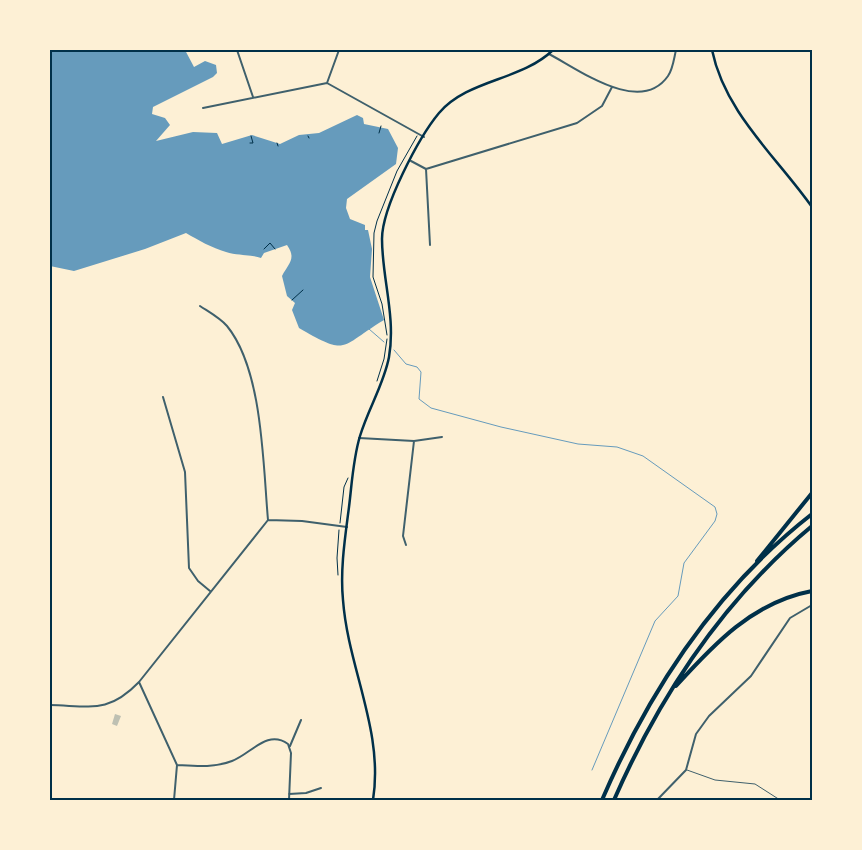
<svg xmlns="http://www.w3.org/2000/svg" width="862" height="850" viewBox="0 0 862 850" font-family="'Nunito Sans',sans-serif">
	<style>
		.water { fill: #669bbc }
		.lines { fill: none; stroke-linecap: round; stroke-linejoin: round }
		.stream { stroke: #669bbc; stroke-width: 1 }
		.building { fill: #bec0b2 }
		.path { stroke: #003049; stroke-width: 1 }
		.service { stroke: #3f606c; stroke-width: 1 }
		.minor { stroke: #3f606c; stroke-width: 2 }
		.secondary { stroke: #003049; stroke-width: 2.5 }
		.motorway { stroke: #003049; stroke-width: 4 }
		.neatline { fill: none; stroke: #003049; stroke-width: 2 }
	</style>
	<rect width="100%" height="100%" fill="#fdf0d5"/>
	<path class="water" d="M 50,50 L 185,50 L 194,67 L 205,61 L 216,65 L 217,73 L 213,77 L 153,107 L 152,114 L 165,118 L 170,125 L 156,141 L 193,132 L 217,133 L 222,144 L 252,135 L 280,144 L 299,135 L 319,133 L 357,115 L 363,118 L 364,124 L 388,129 L 398,148 L 396,164 L 347,199 L 346,208 L 350,219 L 365,225 L 365,230 L 368,230 L 372,249 L 370,277 L 384,320 C 339,347 349,357 299,328 L 292,310 L 295,303 L 287,296 L 282,276 C 288,264 297,259 287,245 L 264,253 L 261,258 C 250,254 238,256 226,252 C 212,248 198,240 186,233 L 145,249 L 74,271 L 50,266 Z"/>
	<g class="lines">
		<path class="stream" d="M 369,329 L 384,342
			M 394,350 L 406,364 L 417,367 L 421,372 L 419,399 L 431,408 L 501,427 L 578,444 L 617,447 L 643,456 L 715,507 L 717,514 L 715,521 L 684,563 L 678,596 L 655,621 L 592,770"/>
	</g>
	<path class="building" d="M 115,714 L 121,716 L 117,726 L 112,724 Z"/>
	<g class="lines">
		<path class="path" d="M 379,133 L 381,126
			M 308,136 L 309,138
			M 250,143 L 253,143 L 251,136
			M 277,143 L 278,146
			M 264,249 L 270,243 L 275,249
			M 292,300 L 303,290
			M 387,335 L 382,304 L 373,277 L 374,233 L 377,221 L 397,171 L 417,136
			M 377,381 L 384,359 L 387,339
			M 340,523 L 344,487 L 348,478
			M 338,575 L 337,558 L 339,530"/>
		<path class="service" d="M 687,770 L 715,780 L 755,784 L 780,800"/>
		<path class="minor" d="M 237,50 L 253,97
			M 549,54 C 578,69 640,116 668,76 C 673,69 674,58 676,50
			M 327,83 L 339,50
			M 203,108 L 327,83 L 424,137
			M 411,161 L 426,169 L 577,123 L 602,106 L 612,87
			M 426,169 L 430,245
			M 200,306 C 209,312 220,318 227,326 C 263,370 263,465 268,520
			M 163,397 L 185,472 L 189,568 L 198,581 L 210,591
			M 359,438 L 414,441 L 442,437
			M 406,545 L 403,536 L 414,441
			M 139,682 L 177,765 L 174,800
			M 50,705 C 91,706 108,714 139,682 L 268,520 L 302,521 L 347,527
			M 290,746 L 301,720
			M 177,765 C 195,766 214,768 232,761 C 251,754 267,729 288,744 L 291,753 L 289,800
			M 289,794 L 306,793 L 321,788
			M 657,800 L 686,770 L 696,734 L 709,716 L 751,676 L 790,618 L 812,605"/>
		<path class="secondary" d="M 712,50 C 725,113 776,156 812,207
			M 373,800 C 384,731 348,668 343,600 C 340,570 345,538 349,507 C 352,483 353,459 360,436 C 368,409 384,384 389,357 C 396,317 382,278 382,239 C 382,207 419,137 439,113 C 468,79 521,81 553,50"/>
		<path class="motorway" d="M 757,561 L 812,493
			M 676,686 C 714,644 753,602 812,591
			M 602,800 C 649,691 717,588 812,514
			M 614,800 C 660,695 723,600 812,526"/>
	</g>
	<rect width="862" height="850" fill="none" stroke="#fdf0d5" stroke-width="102"/>
	<rect x="51" y="51" width="760" height="748" class="neatline"/>
</svg>
